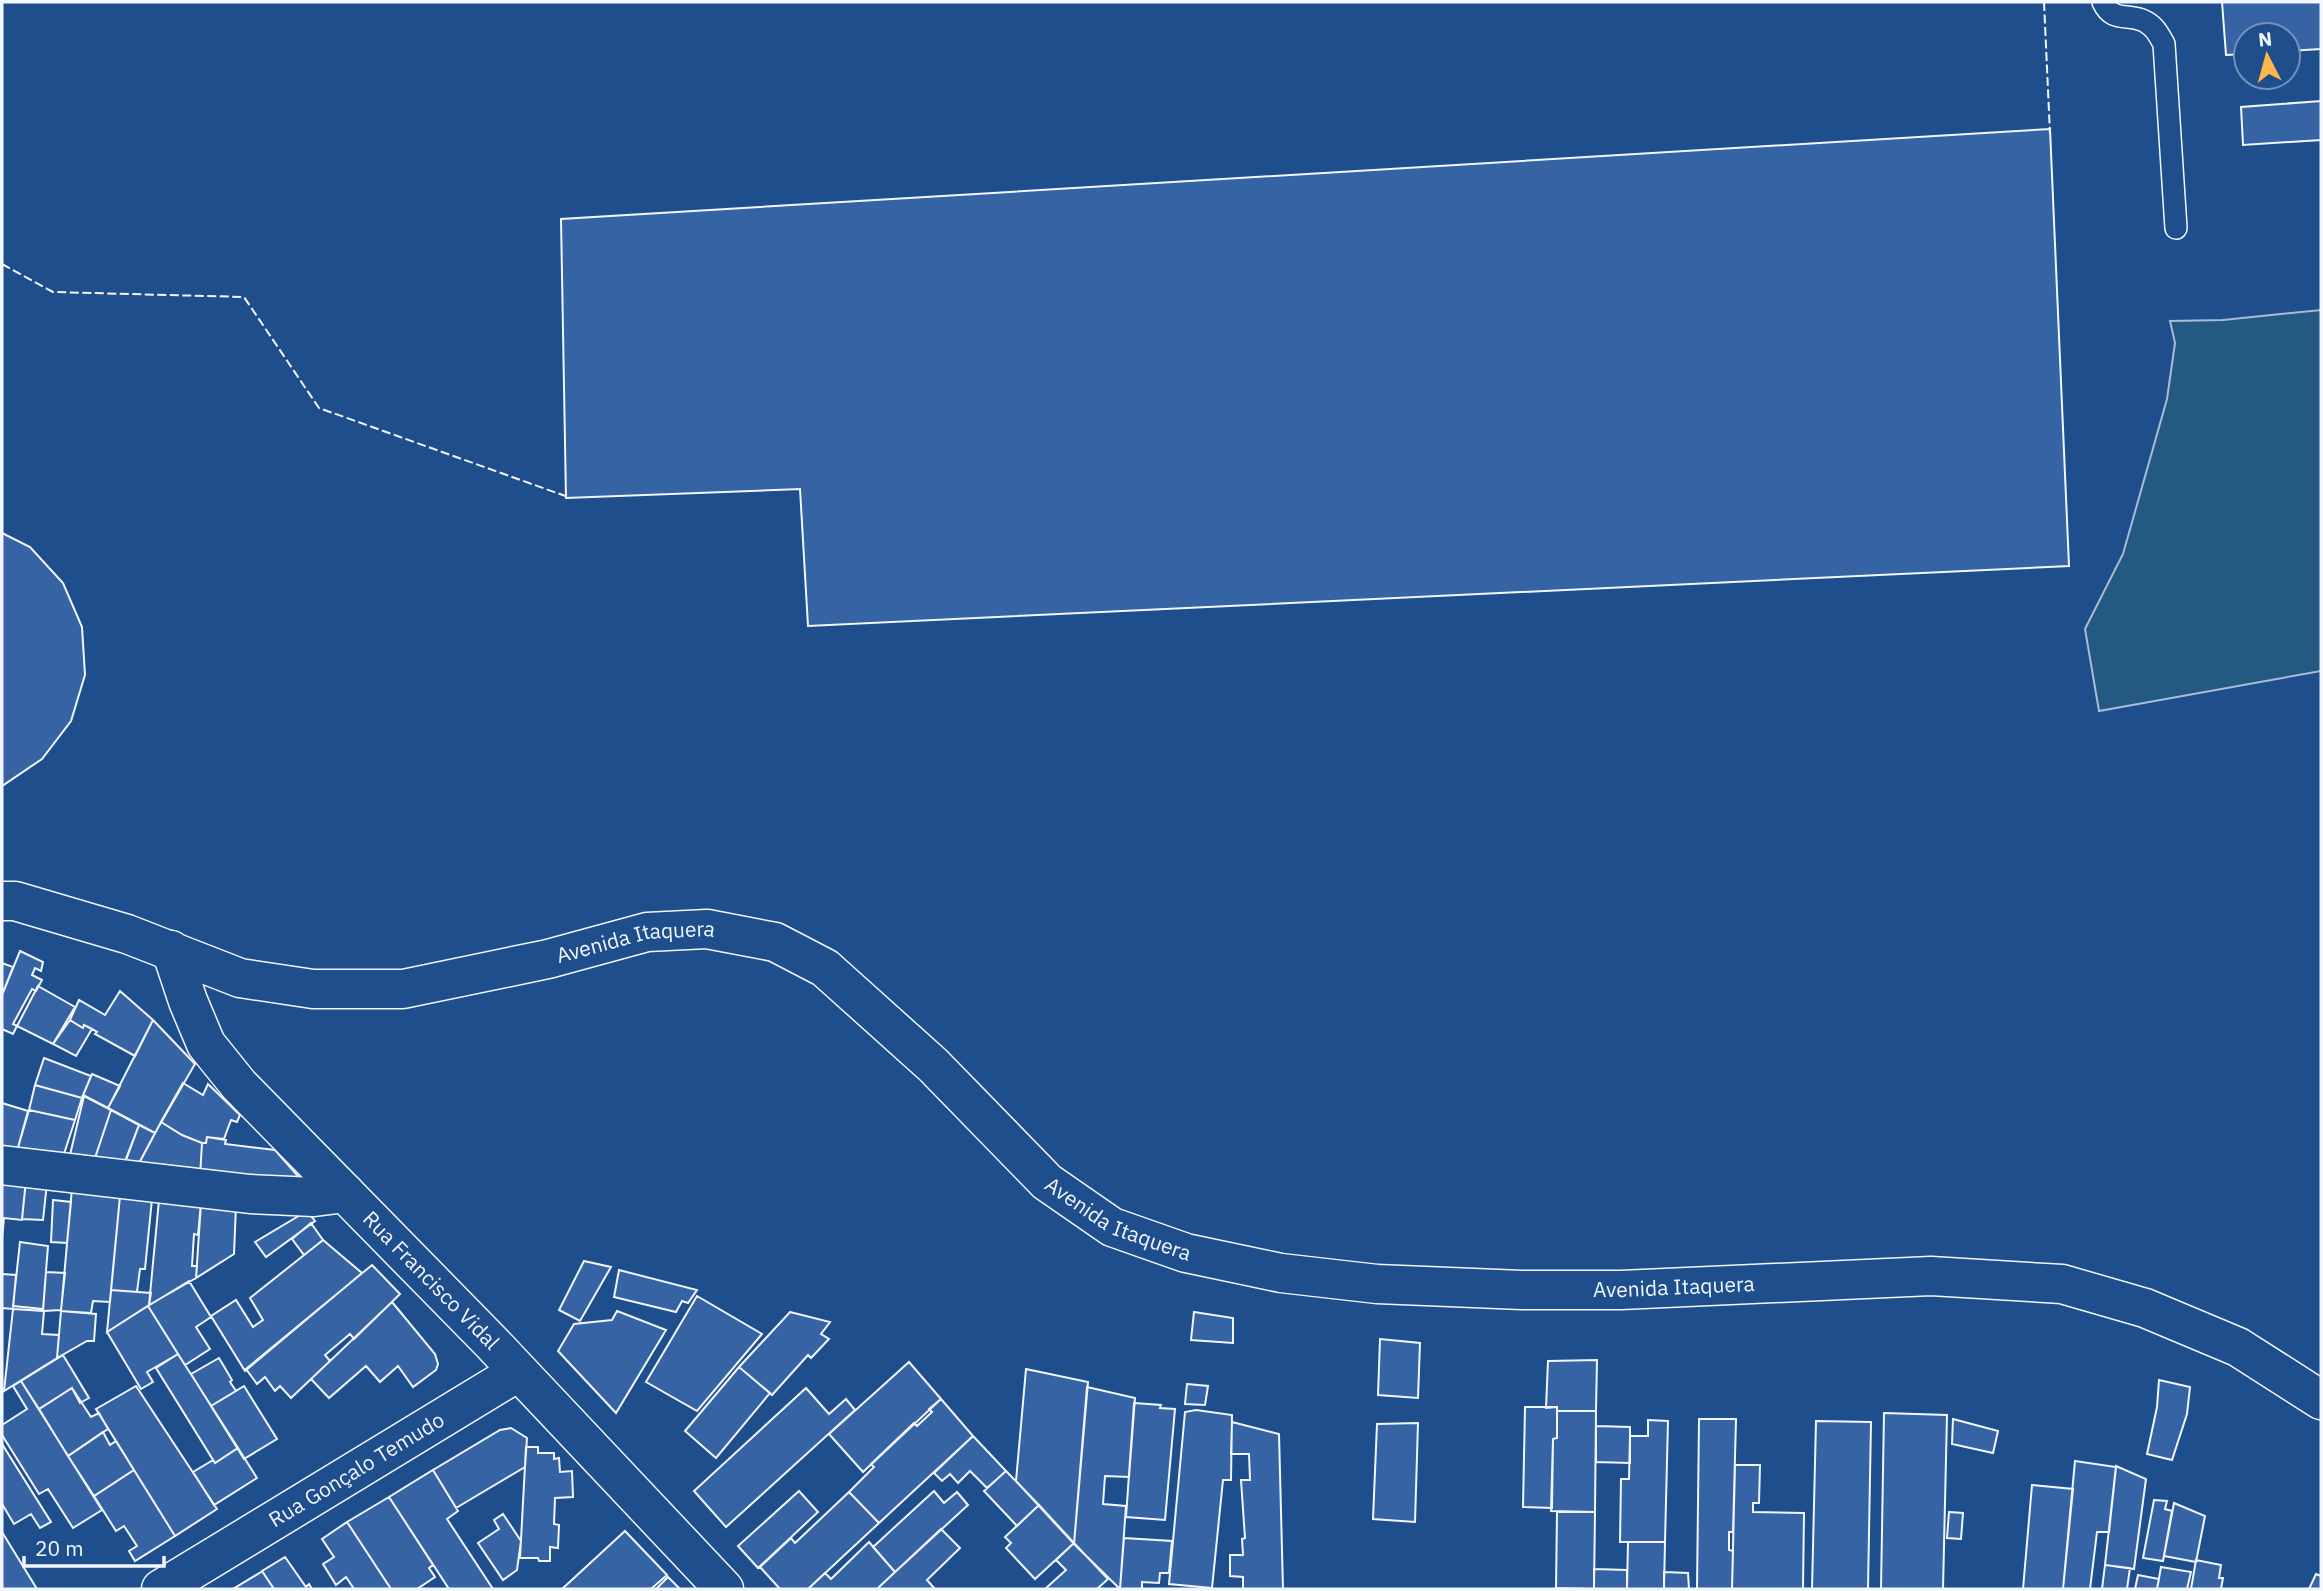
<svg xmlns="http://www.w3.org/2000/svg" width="2323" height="1591" viewBox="0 0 2323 1591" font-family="'IBM Plex Sans',sans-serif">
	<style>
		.green { fill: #245a82; stroke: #a8bbd7; stroke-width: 2 }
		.building { fill: #3563a3; stroke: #f2f6ff; stroke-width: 2 }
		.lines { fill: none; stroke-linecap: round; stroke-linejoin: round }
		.lane-casing { stroke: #f2f6ff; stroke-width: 24 }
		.street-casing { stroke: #f2f6ff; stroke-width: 41 }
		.secondary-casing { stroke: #f2f6ff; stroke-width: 41 }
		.lane { stroke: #1f4e8c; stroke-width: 21 }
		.street { stroke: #1f4e8c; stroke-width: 38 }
		.secondary { stroke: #1f4e8c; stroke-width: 38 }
		.fence { stroke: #f2f6ff; stroke-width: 2; stroke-dasharray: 9 3.5; stroke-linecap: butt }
		.labels { text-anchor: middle; stroke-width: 5; stroke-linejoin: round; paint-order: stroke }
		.street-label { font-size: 21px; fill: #f2f6ff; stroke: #1f4e8c }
	</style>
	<rect width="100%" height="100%" fill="#1f4e8c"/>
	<path class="green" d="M 2321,310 L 2321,671 L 2099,711 L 2085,629 L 2123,554 L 2167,399 L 2175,343 L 2170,321 L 2223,320 Z"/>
	<path class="building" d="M 2222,2 L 2321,2 L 2321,49 L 2288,51 L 2288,35 L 2246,35 L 2246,54 L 2226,55 Z
		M 2321,101 L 2321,140 L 2243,145 L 2241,107 Z
		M 2050,129 L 2069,566 L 808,626 L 800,489 L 566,498 L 561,219 Z
		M 2,533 L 30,547 L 63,583 L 82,627 L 85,675 L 71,721 L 42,759 L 2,786 Z
		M 20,951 L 43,962 L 41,971 L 35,968 L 32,975 L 42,980 L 36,991 L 32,989 L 13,1024 L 17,1026 L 13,1034 L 2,1029 L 2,995 Z
		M 2,963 L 13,967 L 2,995 Z
		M 38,986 L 75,1007 L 53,1044 L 17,1026 Z
		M 120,991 L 153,1020 L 135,1056 L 95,1034 L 97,1032 L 92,1029 L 84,1025 L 83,1028 L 70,1020 L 79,1000 L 105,1015 Z
		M 70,1020 L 83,1028 L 84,1025 L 92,1029 L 76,1056 L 53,1044 Z
		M 153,1020 L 195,1064 L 155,1133 L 108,1108 Z
		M 44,1058 L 91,1076 L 82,1098 L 35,1085 Z
		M 92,1074 L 120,1086 L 108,1108 L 83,1095 Z
		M 183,1083 L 203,1095 L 208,1084 L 240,1115 L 237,1122 L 231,1120 L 224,1139 L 207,1137 L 206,1143 L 202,1143 L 182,1135 L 161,1122 Z
		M 35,1085 L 82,1098 L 75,1120 L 29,1110 Z
		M 84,1096 L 111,1110 L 94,1161 L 69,1159 Z
		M 2,1103 L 28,1111 L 17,1151 L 2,1147 Z
		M 29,1110 L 75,1120 L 62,1160 L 17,1151 Z
		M 111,1110 L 139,1125 L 123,1168 L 94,1161 Z
		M 161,1122 L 182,1135 L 202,1143 L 200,1177 L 136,1169 Z
		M 139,1125 L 155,1133 L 136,1169 L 124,1164 Z
		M 207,1137 L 226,1140 L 225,1144 L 275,1150 L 305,1184 L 200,1177 L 202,1143 L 206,1143 Z
		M 2,1178 L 26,1180 L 22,1220 L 4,1218 L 2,1239 Z
		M 26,1180 L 47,1183 L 43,1220 L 22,1219 Z
		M 72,1188 L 120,1196 L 110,1302 L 93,1301 L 91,1313 L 61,1311 Z
		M 120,1196 L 152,1199 L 145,1269 L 140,1269 L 137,1292 L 111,1290 Z
		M 53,1200 L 71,1202 L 67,1243 L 51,1242 Z
		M 159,1200 L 201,1203 L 198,1235 L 194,1234 L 192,1266 L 197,1266 L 196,1278 L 149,1305 Z
		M 201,1203 L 236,1206 L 234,1254 L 196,1278 Z
		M 307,1211 L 315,1221 L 266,1257 L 255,1242 Z
		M 311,1223 L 323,1240 L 304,1255 L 292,1239 Z
		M 323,1240 L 362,1273 L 245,1371 L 211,1316 L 236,1300 L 253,1327 L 263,1320 L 250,1298 Z
		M 20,1242 L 48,1246 L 43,1309 L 13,1306 Z
		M 584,1261 L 611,1267 L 580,1321 L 559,1310 Z
		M 372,1265 L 400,1294 L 354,1339 L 350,1334 L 325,1355 L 330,1361 L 291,1398 L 280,1386 L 275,1391 L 265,1377 L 257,1384 L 246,1369 Z
		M 619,1270 L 697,1290 L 688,1303 L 682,1301 L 676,1312 L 614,1297 Z
		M 46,1272 L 65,1273 L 61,1310 L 43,1311 Z
		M 2,1274 L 16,1275 L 13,1309 L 2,1308 Z
		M 189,1281 L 211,1317 L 196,1327 L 210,1349 L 185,1365 L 148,1306 Z
		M 111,1290 L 151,1293 L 149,1305 L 107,1332 Z
		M 697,1296 L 762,1334 L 697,1411 L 646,1382 Z
		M 392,1302 L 435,1354 L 438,1364 L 436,1370 L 413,1387 L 398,1366 L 380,1382 L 366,1366 L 329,1398 L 311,1379 Z
		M 148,1306 L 178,1354 L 147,1372 L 153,1382 L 141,1389 L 107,1332 Z
		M 13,1309 L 44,1311 L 42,1334 L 59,1335 L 57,1358 L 4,1391 Z
		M 61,1311 L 96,1314 L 94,1341 L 87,1341 L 57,1358 Z
		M 617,1311 L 666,1330 L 616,1413 L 558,1351 L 574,1324 L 612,1320 Z
		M 790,1312 L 830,1322 L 821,1334 L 829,1339 L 811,1358 L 808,1355 L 772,1395 L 739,1367 Z
		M 1194,1312 L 1233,1318 L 1233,1343 L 1191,1340 Z
		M 1380,1339 L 1420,1343 L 1418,1398 L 1378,1395 Z
		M 178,1354 L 238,1448 L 215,1463 L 156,1368 Z
		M 63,1355 L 89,1398 L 80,1403 L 72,1388 L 39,1409 L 21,1381 Z
		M 219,1358 L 232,1380 L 230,1382 L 236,1391 L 211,1406 L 191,1374 Z
		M 1597,1360 L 1596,1411 L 1557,1411 L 1557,1407 L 1546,1408 L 1548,1361 Z
		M 909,1362 L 941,1399 L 863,1472 L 829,1434 Z
		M 739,1367 L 770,1393 L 716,1458 L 685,1431 Z
		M 1026,1369 L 1088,1382 L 1074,1544 L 1016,1481 Z
		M 2159,1380 L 2190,1387 L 2187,1414 L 2172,1460 L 2147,1454 L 2157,1407 Z
		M 21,1381 L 102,1510 L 73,1528 L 48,1489 L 39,1494 L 2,1435 L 2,1425 L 27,1409 L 13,1386 Z
		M 1187,1384 L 1208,1386 L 1205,1405 L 1185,1404 Z
		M 136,1386 L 217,1509 L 175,1536 L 96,1409 Z
		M 244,1386 L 277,1439 L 244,1459 L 211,1406 Z
		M 1087,1387 L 1135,1398 L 1129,1477 L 1105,1476 L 1103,1504 L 1126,1506 L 1120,1589 L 1074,1544 Z
		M 72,1388 L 91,1417 L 99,1413 L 108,1429 L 68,1456 L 39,1409 Z
		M 806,1388 L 829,1414 L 846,1399 L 855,1410 L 726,1527 L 694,1491 Z
		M 941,1399 L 973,1436 L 879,1523 L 849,1492 L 874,1467 L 871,1464 L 914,1423 L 917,1426 L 932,1412 L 929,1409 Z
		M 1134,1403 L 1161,1405 L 1160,1408 L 1175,1409 L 1165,1520 L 1126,1517 Z
		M 1525,1407 L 1557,1407 L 1557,1438 L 1553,1439 L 1552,1508 L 1523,1507 Z
		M 1196,1410 L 1232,1415 L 1231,1480 L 1223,1480 L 1212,1588 L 1169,1584 L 1185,1412 Z
		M 1557,1411 L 1596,1411 L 1595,1512 L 1551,1511 L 1553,1439 L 1557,1438 Z
		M 1884,1413 L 1947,1415 L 1943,1589 L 1881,1589 Z
		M 1699,1419 L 1736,1419 L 1733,1532 L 1729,1532 L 1729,1550 L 1733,1551 L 1732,1589 L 1697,1589 Z
		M 1953,1419 L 1998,1431 L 1993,1453 L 1952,1444 Z
		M 1648,1420 L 1668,1421 L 1665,1542 L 1620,1542 L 1621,1479 L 1629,1479 L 1630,1436 L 1648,1436 Z
		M 1816,1421 L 1871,1422 L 1868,1589 L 1812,1589 Z
		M 1232,1422 L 1279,1434 L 1283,1589 L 1243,1589 L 1243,1577 L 1230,1576 L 1230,1555 L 1243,1555 L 1242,1539 L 1245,1538 L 1241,1480 L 1250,1480 L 1249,1454 L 1231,1454 Z
		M 1418,1423 L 1415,1522 L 1373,1519 L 1377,1424 Z
		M 1596,1426 L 1630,1427 L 1630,1463 L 1596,1462 Z
		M 511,1428 L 527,1438 L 525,1467 L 456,1508 L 433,1470 L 500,1430 Z
		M 103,1432 L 110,1445 L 116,1441 L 134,1470 L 94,1496 L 68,1456 Z
		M 973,1436 L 1006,1471 L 987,1488 L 970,1471 L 958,1483 L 950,1474 L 942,1481 L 934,1473 Z
		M 2,1444 L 51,1522 L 40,1528 L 31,1514 L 14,1524 L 2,1504 Z
		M 526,1447 L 538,1447 L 538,1453 L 554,1453 L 554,1459 L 559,1458 L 560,1472 L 572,1471 L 573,1497 L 555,1498 L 554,1524 L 559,1525 L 558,1548 L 550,1547 L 550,1561 L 539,1561 L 538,1558 L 520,1558 Z
		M 238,1448 L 257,1478 L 214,1505 L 193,1472 L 213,1460 L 215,1463 Z
		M 2075,1461 L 2116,1467 L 2109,1532 L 2097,1532 L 2090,1589 L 2063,1589 Z
		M 1735,1465 L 1760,1465 L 1759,1503 L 1753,1503 L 1753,1512 L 1804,1513 L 1803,1589 L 1732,1589 Z
		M 2116,1466 L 2146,1479 L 2134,1569 L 2105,1565 Z
		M 134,1470 L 175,1536 L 135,1561 L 129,1551 L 137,1546 L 124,1526 L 116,1531 L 94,1496 Z
		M 433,1470 L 458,1511 L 447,1519 L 493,1589 L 449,1589 L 389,1497 Z
		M 1006,1471 L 1039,1505 L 1017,1526 L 984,1491 Z
		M 2032,1485 L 2073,1489 L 2063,1589 L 2023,1589 Z
		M 799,1491 L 818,1512 L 758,1568 L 738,1546 Z
		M 934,1491 L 944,1503 L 957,1492 L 968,1505 L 895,1572 L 873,1547 Z
		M 849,1492 L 879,1523 L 808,1589 L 780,1589 L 760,1567 L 791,1538 L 795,1543 Z
		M 389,1497 L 433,1565 L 429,1568 L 435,1577 L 417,1589 L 391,1589 L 347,1522 Z
		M 2154,1500 L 2167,1501 L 2165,1509 L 2172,1511 L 2163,1561 L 2143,1558 Z
		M 2174,1503 L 2205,1516 L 2196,1562 L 2164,1556 Z
		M 1039,1505 L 1074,1543 L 1035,1579 L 1006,1548 L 1011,1543 L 1005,1537 Z
		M 1557,1512 L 1595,1512 L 1594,1589 L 1556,1588 Z
		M 1949,1512 L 1963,1513 L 1961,1539 L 1947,1538 Z
		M 503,1514 L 521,1541 L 517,1570 L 503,1580 L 478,1543 L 499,1529 L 494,1520 Z
		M 347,1522 L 391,1589 L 354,1589 L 346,1577 L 336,1585 L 323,1564 L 334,1557 L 322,1539 Z
		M 941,1529 L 960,1548 L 927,1580 L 935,1589 L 877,1589 Z
		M 625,1531 L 667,1575 L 651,1589 L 562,1589 Z
		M 2,1532 L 37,1589 L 2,1589 Z
		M 1124,1538 L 1172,1541 L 1169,1573 L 1160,1573 L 1159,1583 L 1142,1582 L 1142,1589 L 1120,1589 Z
		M 869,1542 L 895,1572 L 877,1589 L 808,1589 L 825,1573 L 831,1579 Z
		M 1628,1542 L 1665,1542 L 1664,1589 L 1627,1589 Z
		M 1074,1543 L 1108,1579 L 1097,1589 L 1045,1589 L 1066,1570 L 1056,1560 Z
		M 285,1557 L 306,1587 L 309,1584 L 312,1589 L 274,1589 L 262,1571 Z
		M 2196,1560 L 2221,1565 L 2219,1578 L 2223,1578 L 2221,1589 L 2191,1589 Z
		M 2105,1565 L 2130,1568 L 2127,1589 L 2102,1589 Z
		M 2161,1567 L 2191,1572 L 2187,1589 L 2157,1589 Z
		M 1594,1569 L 1627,1570 L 1627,1589 L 1594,1589 Z
		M 262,1571 L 274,1589 L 233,1589 L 261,1572 Z
		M 1664,1572 L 1688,1573 L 1689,1589 L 1664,1589 Z
		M 2316,1574 L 2321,1576 L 2321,1589 L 2309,1589 Z
		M 2138,1575 L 2159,1579 L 2157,1589 L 2135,1589 Z
		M 668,1577 L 680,1589 L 656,1589 Z"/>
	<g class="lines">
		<g class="lane-casing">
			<path id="lane" d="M 2103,2 C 2113,24 2129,12 2146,22 C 2155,27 2159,35 2164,44 L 2176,228"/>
		</g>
		<g class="street-casing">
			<g id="street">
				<path id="s1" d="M 171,950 L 188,1001 L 206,1044 L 239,1085 L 491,1342 L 724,1589"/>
				<path d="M 2,1165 L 250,1194 L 314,1197 L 345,1193"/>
				<path id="s2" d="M 161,1589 L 518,1372"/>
			</g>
		</g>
		<g class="secondary-casing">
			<g id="secondary">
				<path id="s3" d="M 2,901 L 15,901 L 127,934 L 240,978 L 313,989 L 403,989 L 548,959 L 647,932 L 707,929 L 775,942 L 825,968 L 933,1065 L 1047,1182 L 1112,1227 L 1186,1253 L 1281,1273 L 1377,1284 L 1522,1290 L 1621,1290 L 1931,1276 L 2062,1284 L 2145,1308 L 2238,1347 L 2321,1400"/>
			</g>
		</g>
		<use href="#lane" class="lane"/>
		<use href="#street" class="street"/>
		<use href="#secondary" class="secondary"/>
		<path class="fence" d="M 2044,2 L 2050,134
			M 2,264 L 53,292 L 244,297 L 319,408 L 571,498"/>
	</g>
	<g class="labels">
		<g class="street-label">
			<text dy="7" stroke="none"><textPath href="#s3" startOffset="653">Avenida Itaquera</textPath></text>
			<text dy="7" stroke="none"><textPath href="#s3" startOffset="1241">Avenida Itaquera</textPath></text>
			<text dy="7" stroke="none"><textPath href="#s1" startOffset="427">Rua Francisco Vidal</textPath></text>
			<text dy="7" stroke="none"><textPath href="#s3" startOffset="1808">Avenida Itaquera</textPath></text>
			<text dy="7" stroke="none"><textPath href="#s2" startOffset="229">Rua Gonçalo Temudo</textPath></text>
		</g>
	</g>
	<rect width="2323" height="1591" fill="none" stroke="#f2f6ff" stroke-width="7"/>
	<g transform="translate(2267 56) rotate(354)"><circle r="33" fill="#1f4e8c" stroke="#7391ba" stroke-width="2"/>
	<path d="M0-5L12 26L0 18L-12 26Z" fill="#ffb74d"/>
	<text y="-10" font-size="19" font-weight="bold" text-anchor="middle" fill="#f2f6ff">N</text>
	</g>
	<path d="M24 1556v10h140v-10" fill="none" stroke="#f2f6ff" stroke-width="3.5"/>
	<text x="35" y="1556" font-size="21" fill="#f2f6ff" stroke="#1f4e8c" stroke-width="5" paint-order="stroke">20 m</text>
</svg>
